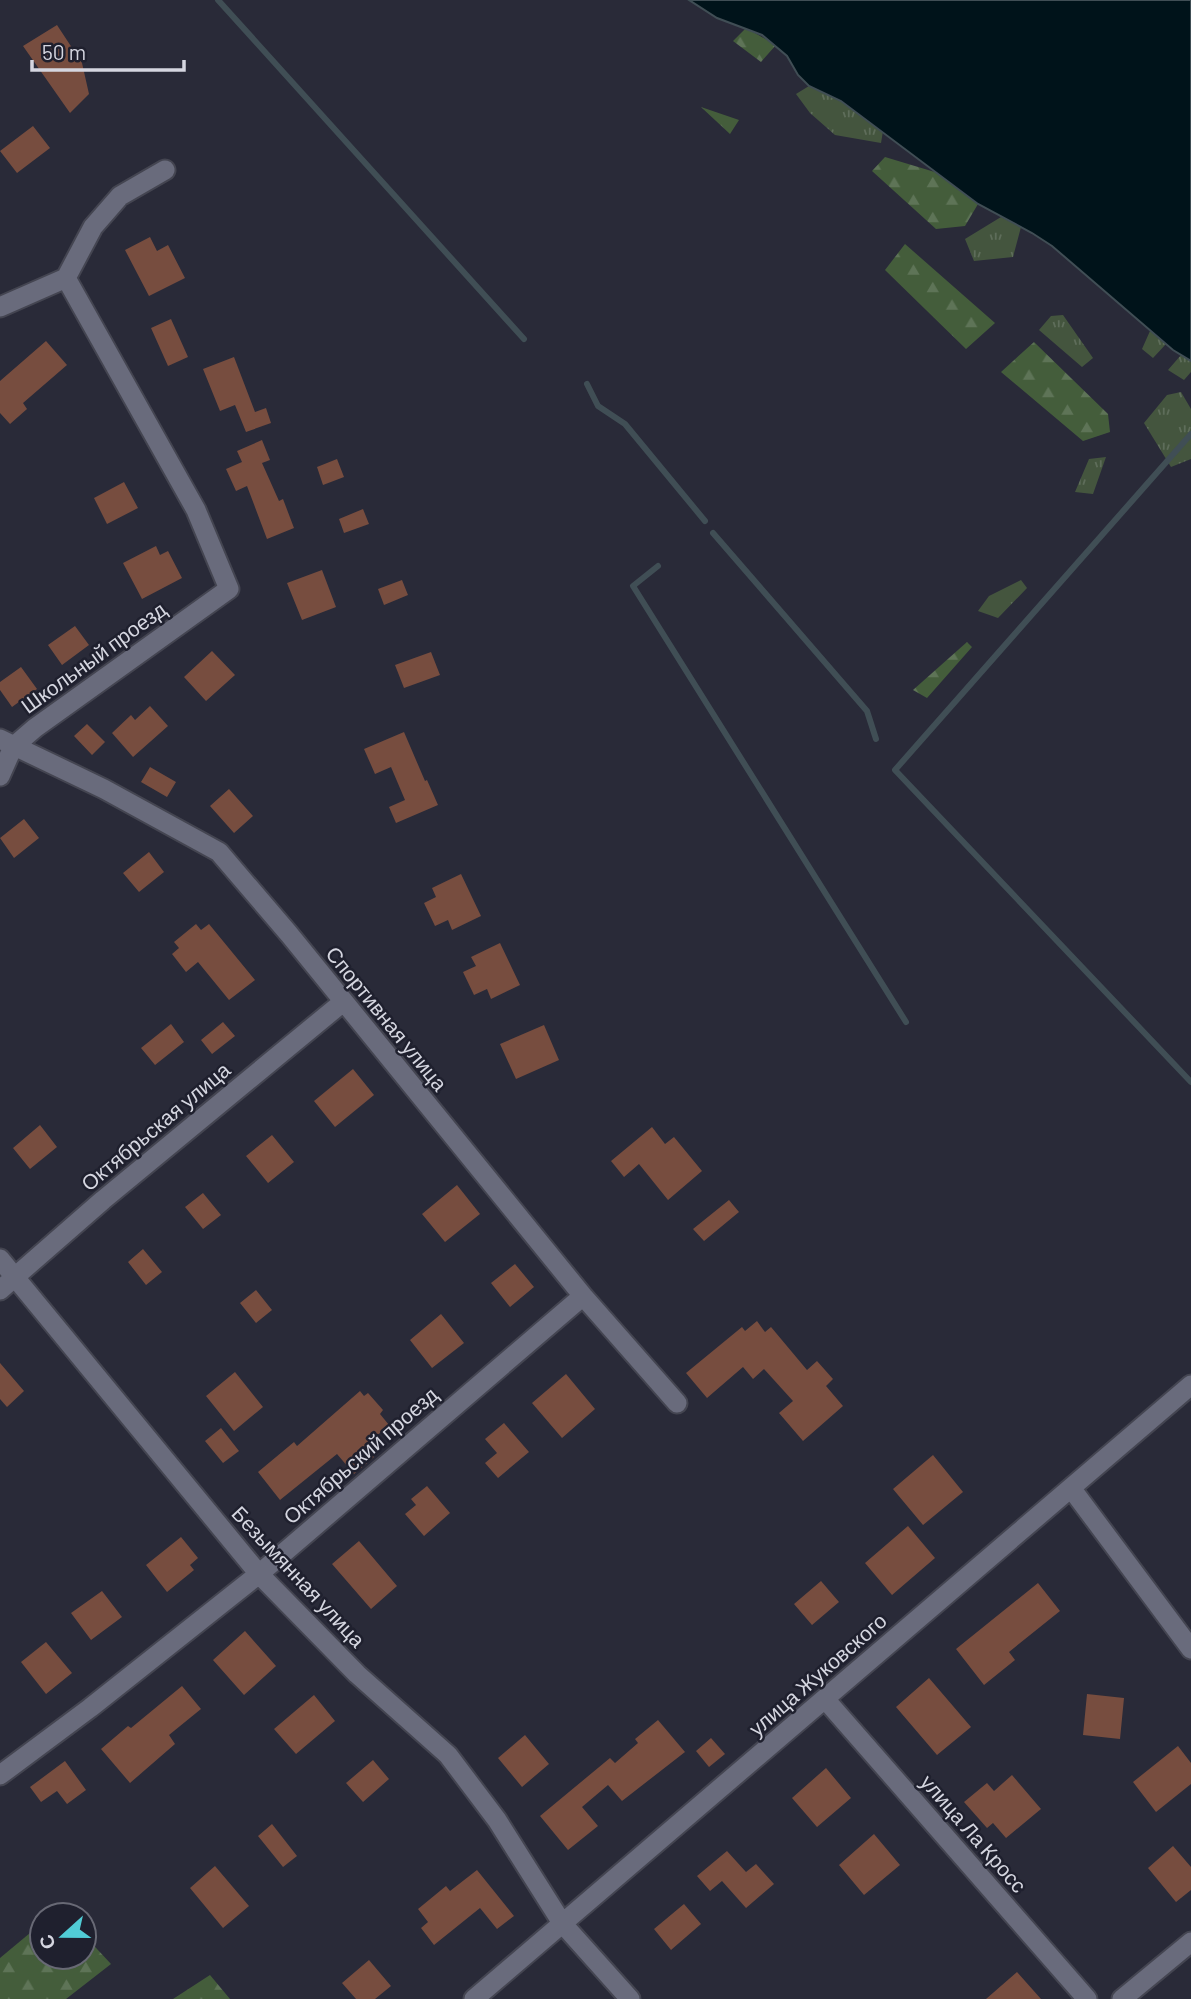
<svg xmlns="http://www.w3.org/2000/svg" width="1191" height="1999" viewBox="0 0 1191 1999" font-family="Barlow,sans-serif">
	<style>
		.grass { fill: url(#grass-tufts) }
		.forest { fill: url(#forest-firs) }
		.water { fill: #00131a; stroke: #404e55; stroke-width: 2 }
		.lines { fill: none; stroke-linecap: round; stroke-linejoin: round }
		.stream { stroke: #404e55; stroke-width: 6 }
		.building { fill: #774d3f }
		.street-casing { stroke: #444551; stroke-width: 23 }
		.street { stroke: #696b7c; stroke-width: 19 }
		.labels { text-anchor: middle; stroke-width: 5; stroke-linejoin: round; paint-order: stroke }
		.street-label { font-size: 21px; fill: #d5d6e0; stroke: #1f202e }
	</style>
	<defs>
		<pattern id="grass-tufts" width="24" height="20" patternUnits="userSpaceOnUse" patternTransform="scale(1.75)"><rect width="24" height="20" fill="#44553e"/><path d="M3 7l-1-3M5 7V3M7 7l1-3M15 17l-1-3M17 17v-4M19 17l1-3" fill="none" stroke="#5e6d5a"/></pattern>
		<pattern id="forest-firs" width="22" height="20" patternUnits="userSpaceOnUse" patternTransform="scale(1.75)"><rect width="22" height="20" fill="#445d3b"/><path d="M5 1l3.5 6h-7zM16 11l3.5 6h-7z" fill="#5e7457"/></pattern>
	</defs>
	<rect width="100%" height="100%" fill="#292a38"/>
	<path class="grass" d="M 809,86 L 841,101 L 883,131 L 881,143 L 835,135 L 810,113 L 796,94 Z
		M 1001,217 L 1021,227 L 1013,257 L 974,261 L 965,239 Z
		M 1063,315 L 1093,358 L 1082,367 L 1039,330 L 1051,316 Z
		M 1150,331 L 1166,344 L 1153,358 L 1142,349 Z
		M 1181,355 L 1191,361 L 1191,372 L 1184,380 L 1168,370 Z
		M 1181,392 L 1191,409 L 1191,459 L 1171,467 L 1144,423 L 1167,395 Z
		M 1106,457 L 1093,494 L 1075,492 L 1089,459 Z
		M 1021,580 L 1027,588 L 998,618 L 978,611 L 989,596 Z"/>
	<path class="forest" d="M 746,28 L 776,45 L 761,62 L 733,41 Z
		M 701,107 L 739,120 L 730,134 Z
		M 885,157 L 938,173 L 978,204 L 965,226 L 936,229 L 872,171 Z
		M 905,244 L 995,323 L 966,349 L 885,270 Z
		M 1034,342 L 1108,414 L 1110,432 L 1083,441 L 1001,372 Z
		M 967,642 L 972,647 L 927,698 L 913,690 Z
		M 42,1923 L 42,1957 L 84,1957 L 84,1935 L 111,1964 L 66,1999 L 0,1999 L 0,1958 Z
		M 210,1975 L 230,1999 L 173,1999 Z"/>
	<path class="water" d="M 689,0 L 1191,0 L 1191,361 L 1173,350 L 1052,246 L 1032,233 L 978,204 L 841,101 L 809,86 L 798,75 L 787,56 L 762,35 L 717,18 Z"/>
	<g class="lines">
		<path class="stream" d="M 218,0 L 524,339
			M 587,384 L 598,406 L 625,424 L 705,521
			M 1191,434 L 895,770 L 1191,1082
			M 713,533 L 867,711 L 876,739
			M 658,566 L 633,586 L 906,1022"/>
	</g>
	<path class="building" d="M 57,25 L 82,63 L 89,94 L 70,113 L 23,46 Z
		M 33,126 L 50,148 L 17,173 L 0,151 Z
		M 150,237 L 157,251 L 168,245 L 185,278 L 149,296 L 125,250 Z
		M 171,319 L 188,357 L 168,366 L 151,328 Z
		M 46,341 L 67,365 L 23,403 L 27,409 L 10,424 L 0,413 L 0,381 Z
		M 234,357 L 255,412 L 266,408 L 271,423 L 246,432 L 235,405 L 220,411 L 203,369 Z
		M 262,440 L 270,460 L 262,463 L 279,501 L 283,499 L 294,528 L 267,539 L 247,486 L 236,491 L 226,469 L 242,462 L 237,451 Z
		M 337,459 L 344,477 L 323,485 L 317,467 Z
		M 124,482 L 138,508 L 107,524 L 94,498 Z
		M 363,509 L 369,524 L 344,533 L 339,519 Z
		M 156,546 L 160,555 L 168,551 L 182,578 L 142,599 L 123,563 Z
		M 322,570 L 336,607 L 302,620 L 287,583 Z
		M 402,580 L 408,595 L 384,605 L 378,589 Z
		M 75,626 L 89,645 L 62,665 L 48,645 Z
		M 212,651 L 235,675 L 206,701 L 184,677 Z
		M 431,652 L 440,675 L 404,688 L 395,665 Z
		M 21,667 L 37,689 L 12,707 L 0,690 L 0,682 Z
		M 150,706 L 168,726 L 133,757 L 112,733 L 131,715 L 135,720 Z
		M 87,724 L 105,742 L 92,755 L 74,736 Z
		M 404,732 L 425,781 L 427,780 L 438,805 L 396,823 L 389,807 L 405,800 L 391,767 L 375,774 L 364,749 Z
		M 150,767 L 176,782 L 167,797 L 141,782 Z
		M 229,789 L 253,816 L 234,833 L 210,806 Z
		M 24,819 L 39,838 L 14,858 L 0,838 Z
		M 149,852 L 164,872 L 139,892 L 123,873 Z
		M 461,874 L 481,916 L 452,930 L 448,920 L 435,926 L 424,903 L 436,897 L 432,888 Z
		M 196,924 L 201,930 L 209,924 L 255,980 L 229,1000 L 198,962 L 186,972 L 172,954 L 179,948 L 174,942 Z
		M 500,943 L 520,985 L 491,999 L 487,989 L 474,995 L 463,972 L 476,966 L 471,957 Z
		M 223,1022 L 235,1036 L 212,1054 L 201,1040 Z
		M 171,1024 L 184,1042 L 155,1065 L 141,1048 Z
		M 544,1025 L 559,1060 L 516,1079 L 500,1044 Z
		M 353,1069 L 374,1095 L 335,1127 L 314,1101 Z
		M 40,1125 L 57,1147 L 30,1169 L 13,1148 Z
		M 652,1127 L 665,1144 L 674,1137 L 702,1171 L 668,1200 L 639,1164 L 624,1177 L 611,1161 Z
		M 272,1135 L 294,1162 L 268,1183 L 246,1156 Z
		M 457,1185 L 480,1214 L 445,1242 L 422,1214 Z
		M 203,1193 L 221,1215 L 203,1229 L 185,1207 Z
		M 729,1200 L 739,1212 L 704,1241 L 693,1229 Z
		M 143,1249 L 162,1272 L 146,1285 L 128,1262 Z
		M 515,1264 L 534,1287 L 510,1307 L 491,1283 Z
		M 256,1290 L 272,1310 L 256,1323 L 240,1303 Z
		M 441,1314 L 464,1343 L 432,1368 L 410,1340 Z
		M 757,1321 L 765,1332 L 771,1327 L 807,1370 L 817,1361 L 833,1379 L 826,1386 L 843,1406 L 803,1441 L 779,1413 L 793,1401 L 764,1369 L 753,1379 L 743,1367 L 707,1398 L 686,1373 L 742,1327 L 745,1331 Z
		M 0,1363 L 24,1391 L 7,1407 L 0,1399 Z
		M 235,1372 L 263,1407 L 234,1431 L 206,1396 Z
		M 566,1374 L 595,1409 L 562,1438 L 532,1403 Z
		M 360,1391 L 364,1396 L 368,1393 L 383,1410 L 380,1414 L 389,1425 L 364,1447 L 374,1457 L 354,1474 L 337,1454 L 280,1500 L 258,1472 L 294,1442 L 297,1446 Z
		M 504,1423 L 529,1452 L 498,1478 L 485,1463 L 497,1453 L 485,1439 Z
		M 221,1428 L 239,1451 L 223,1463 L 205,1441 Z
		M 933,1455 L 963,1492 L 923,1525 L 893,1489 Z
		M 427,1486 L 450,1513 L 424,1536 L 405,1514 L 416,1505 L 411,1499 Z
		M 908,1526 L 935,1558 L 892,1595 L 865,1563 Z
		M 181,1537 L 198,1558 L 190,1565 L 194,1570 L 167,1592 L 146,1565 Z
		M 359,1541 L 397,1586 L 371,1609 L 332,1564 Z
		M 821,1581 L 839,1602 L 812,1625 L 794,1604 Z
		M 1038,1583 L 1060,1611 L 1009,1652 L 1015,1660 L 984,1685 L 956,1649 Z
		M 102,1591 L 122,1617 L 91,1640 L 71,1613 Z
		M 245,1631 L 276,1666 L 244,1695 L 213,1660 Z
		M 46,1642 L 72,1673 L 46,1694 L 21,1662 Z
		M 929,1678 L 971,1727 L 937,1755 L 896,1707 Z
		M 182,1686 L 201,1709 L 169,1735 L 175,1744 L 130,1783 L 101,1749 L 128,1726 L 131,1728 Z
		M 1087,1694 L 1124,1698 L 1120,1739 L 1083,1735 Z
		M 314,1695 L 335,1721 L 296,1754 L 274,1729 Z
		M 658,1720 L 685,1752 L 622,1801 L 608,1785 L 582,1807 L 598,1826 L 568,1850 L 540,1816 L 610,1758 L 615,1763 L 638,1743 L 635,1739 Z
		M 525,1735 L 549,1764 L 522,1787 L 498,1758 Z
		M 711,1738 L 725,1754 L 709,1767 L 696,1751 Z
		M 1178,1746 L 1191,1763 L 1191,1784 L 1156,1812 L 1133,1782 Z
		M 373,1760 L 389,1779 L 363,1802 L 346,1783 Z
		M 65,1761 L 86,1790 L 67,1804 L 57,1791 L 41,1802 L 30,1787 Z
		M 826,1768 L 851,1798 L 817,1827 L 792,1798 Z
		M 1012,1775 L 1041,1809 L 1006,1838 L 993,1823 L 987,1828 L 964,1802 L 987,1783 L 994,1791 Z
		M 272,1824 L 297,1856 L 283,1867 L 258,1836 Z
		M 874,1834 L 900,1865 L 864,1895 L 839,1865 Z
		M 1173,1846 L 1191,1867 L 1191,1890 L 1176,1902 L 1148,1868 Z
		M 727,1851 L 746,1872 L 756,1864 L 774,1884 L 746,1908 L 722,1881 L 710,1891 L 697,1876 Z
		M 215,1866 L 249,1906 L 223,1928 L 190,1888 Z
		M 477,1870 L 514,1916 L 497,1929 L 480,1908 L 434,1945 L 421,1928 L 428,1922 L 418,1909 L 446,1886 L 450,1891 Z
		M 684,1904 L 701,1924 L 671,1950 L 654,1929 Z
		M 369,1960 L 391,1986 L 375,1999 L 356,1999 L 342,1983 Z
		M 1017,1972 L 1041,1999 L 986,1999 Z"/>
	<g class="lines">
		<g class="street-casing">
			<path id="street" d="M 0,307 L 66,278 L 93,227 L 120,196 L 165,170
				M 0,739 L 104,789 L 219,852 L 289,934 L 583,1296 L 677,1403
				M 0,776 L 13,747 L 35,728 L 229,589 L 196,510 L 66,278
				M 0,1259 L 259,1574 L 357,1674 L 448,1755 L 497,1820 L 562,1923 L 630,1999
				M 0,1290 L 103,1200 L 343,1002
				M 1071,1488 L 1191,1649
				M 825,1699 L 1087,1999
				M 0,1775 L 90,1708 L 259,1574 L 583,1296
				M 474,1999 L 1191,1385
				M 1122,1999 L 1191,1942"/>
		</g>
		<use href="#street" class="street"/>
	</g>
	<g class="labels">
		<g class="street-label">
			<text transform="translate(94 658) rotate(-36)" y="7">Школьный проезд</text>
			<text transform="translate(386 1019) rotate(51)" y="7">Спортивная улица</text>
			<text transform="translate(156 1127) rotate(-40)" y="7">Октябрьская улица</text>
			<text transform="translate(361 1456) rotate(-41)" y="7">Октябрьский проезд</text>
			<text transform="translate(298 1577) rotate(47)" y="7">Безымянная улица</text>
			<text transform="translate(818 1675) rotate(-41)" y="7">улица Жуковского</text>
			<text transform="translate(973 1834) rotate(49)" y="7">улица Ла Кросс</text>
		</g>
	</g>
	<g transform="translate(63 1936) rotate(249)"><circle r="33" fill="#1f202e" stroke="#686975" stroke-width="2"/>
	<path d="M0-5L12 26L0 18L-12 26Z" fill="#51ccd5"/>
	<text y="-10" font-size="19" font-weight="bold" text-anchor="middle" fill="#d5d6e0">С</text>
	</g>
	<path d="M32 60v10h152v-10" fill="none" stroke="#d5d6e0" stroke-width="3.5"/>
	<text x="42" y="60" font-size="21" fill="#d5d6e0" stroke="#1f202e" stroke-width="5" paint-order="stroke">50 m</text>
</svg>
